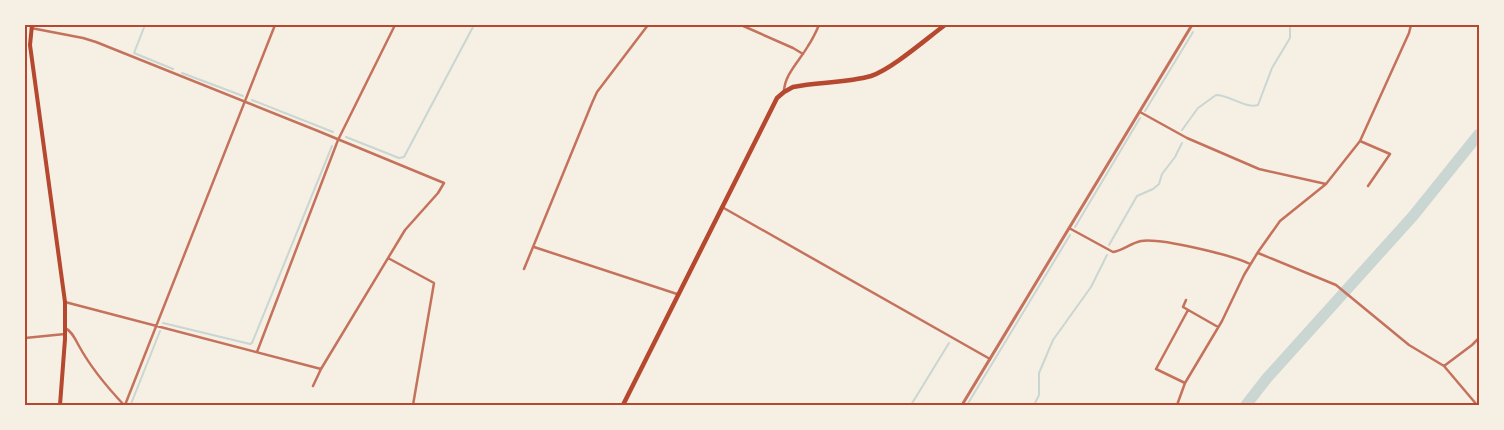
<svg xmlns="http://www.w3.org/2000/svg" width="1504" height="430" viewBox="0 0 1504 430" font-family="'Fira Sans',sans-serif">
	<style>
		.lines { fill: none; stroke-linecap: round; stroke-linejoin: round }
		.stream { stroke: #c9d6d2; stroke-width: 2 }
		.river { stroke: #c9d6d2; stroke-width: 11 }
		.minor { stroke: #c5725c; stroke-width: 2.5 }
		.tertiary { stroke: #c5725c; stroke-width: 3 }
		.secondary { stroke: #b5482f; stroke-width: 4 }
		.primary { stroke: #b5482f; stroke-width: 4.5 }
		.neatline { fill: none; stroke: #b5482f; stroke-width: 2 }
	</style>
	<rect width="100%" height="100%" fill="#f6efe4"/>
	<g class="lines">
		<path class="stream" d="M 145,25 L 134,53 L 173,69
			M 182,73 L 243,96
			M 252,100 L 333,132
			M 1145,111 L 1193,32
			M 1182,130 L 1198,108 L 1216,95 C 1230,95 1245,109 1258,105 L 1272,68 L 1290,38 L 1290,25
			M 346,137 L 399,158 L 404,157 L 474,25
			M 1075,227 L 1140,118
			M 1109,245 L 1137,196 L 1153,189 L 1159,184 L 1162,174 L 1175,157 L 1182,143
			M 163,323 L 250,344 L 252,343 L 332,146
			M 131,404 L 160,331
			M 911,405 L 949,343
			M 967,405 L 1070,235
			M 1034,405 L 1039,395 L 1039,373 L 1053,340 L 1091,287 L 1107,255"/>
		<path class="river" d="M 1246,405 L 1267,378 L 1413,216 L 1479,134"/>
		<path class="minor" d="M 741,25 L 793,48 L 803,54
			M 31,28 L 83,38 L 96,42 L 318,131 L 444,183 L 438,193 L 405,230 L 321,369 L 313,386
			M 784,92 C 784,75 800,60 808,46 C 812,40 816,32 819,25
			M 1140,112 L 1187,138 L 1259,169 L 1326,184
			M 1360,141 L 1390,154 L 1368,186
			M 722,207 L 990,359
			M 1069,228 L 1113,252 C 1122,251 1131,243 1141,241 C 1161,238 1232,255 1250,264
			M 534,247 L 677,294
			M 1258,253 L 1336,285 L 1409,345 L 1444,366 L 1477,405
			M 388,258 L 434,283 L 413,405
			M 524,269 L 592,103 L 597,92 L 648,25
			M 1186,300 L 1183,307 L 1218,327
			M 65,302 L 321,369
			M 65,328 C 72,331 75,339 79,346 C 91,368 107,387 124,405
			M 25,338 L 65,334
			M 257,352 L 338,140 L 395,25
			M 1444,366 L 1472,345 L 1479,338
			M 1185,383 L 1156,369 L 1188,310
			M 125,405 L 275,25
			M 1177,405 L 1185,383 L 1222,321 L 1244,275 L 1258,252 L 1280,221 L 1326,184 L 1360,141 L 1409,33 L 1411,25"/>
		<path class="tertiary" d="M 962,405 L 1192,25"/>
		<path class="secondary" d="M 32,25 L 30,45 L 65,302 L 65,339 L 60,405"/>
		<path class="primary" d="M 623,405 L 777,98 L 784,92 L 793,87 C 818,82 846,83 871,76 C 892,69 926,39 945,25"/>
	</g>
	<rect width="1504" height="430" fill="none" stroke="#f6efe4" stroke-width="52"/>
	<rect x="26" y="26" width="1452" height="378" class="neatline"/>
</svg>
